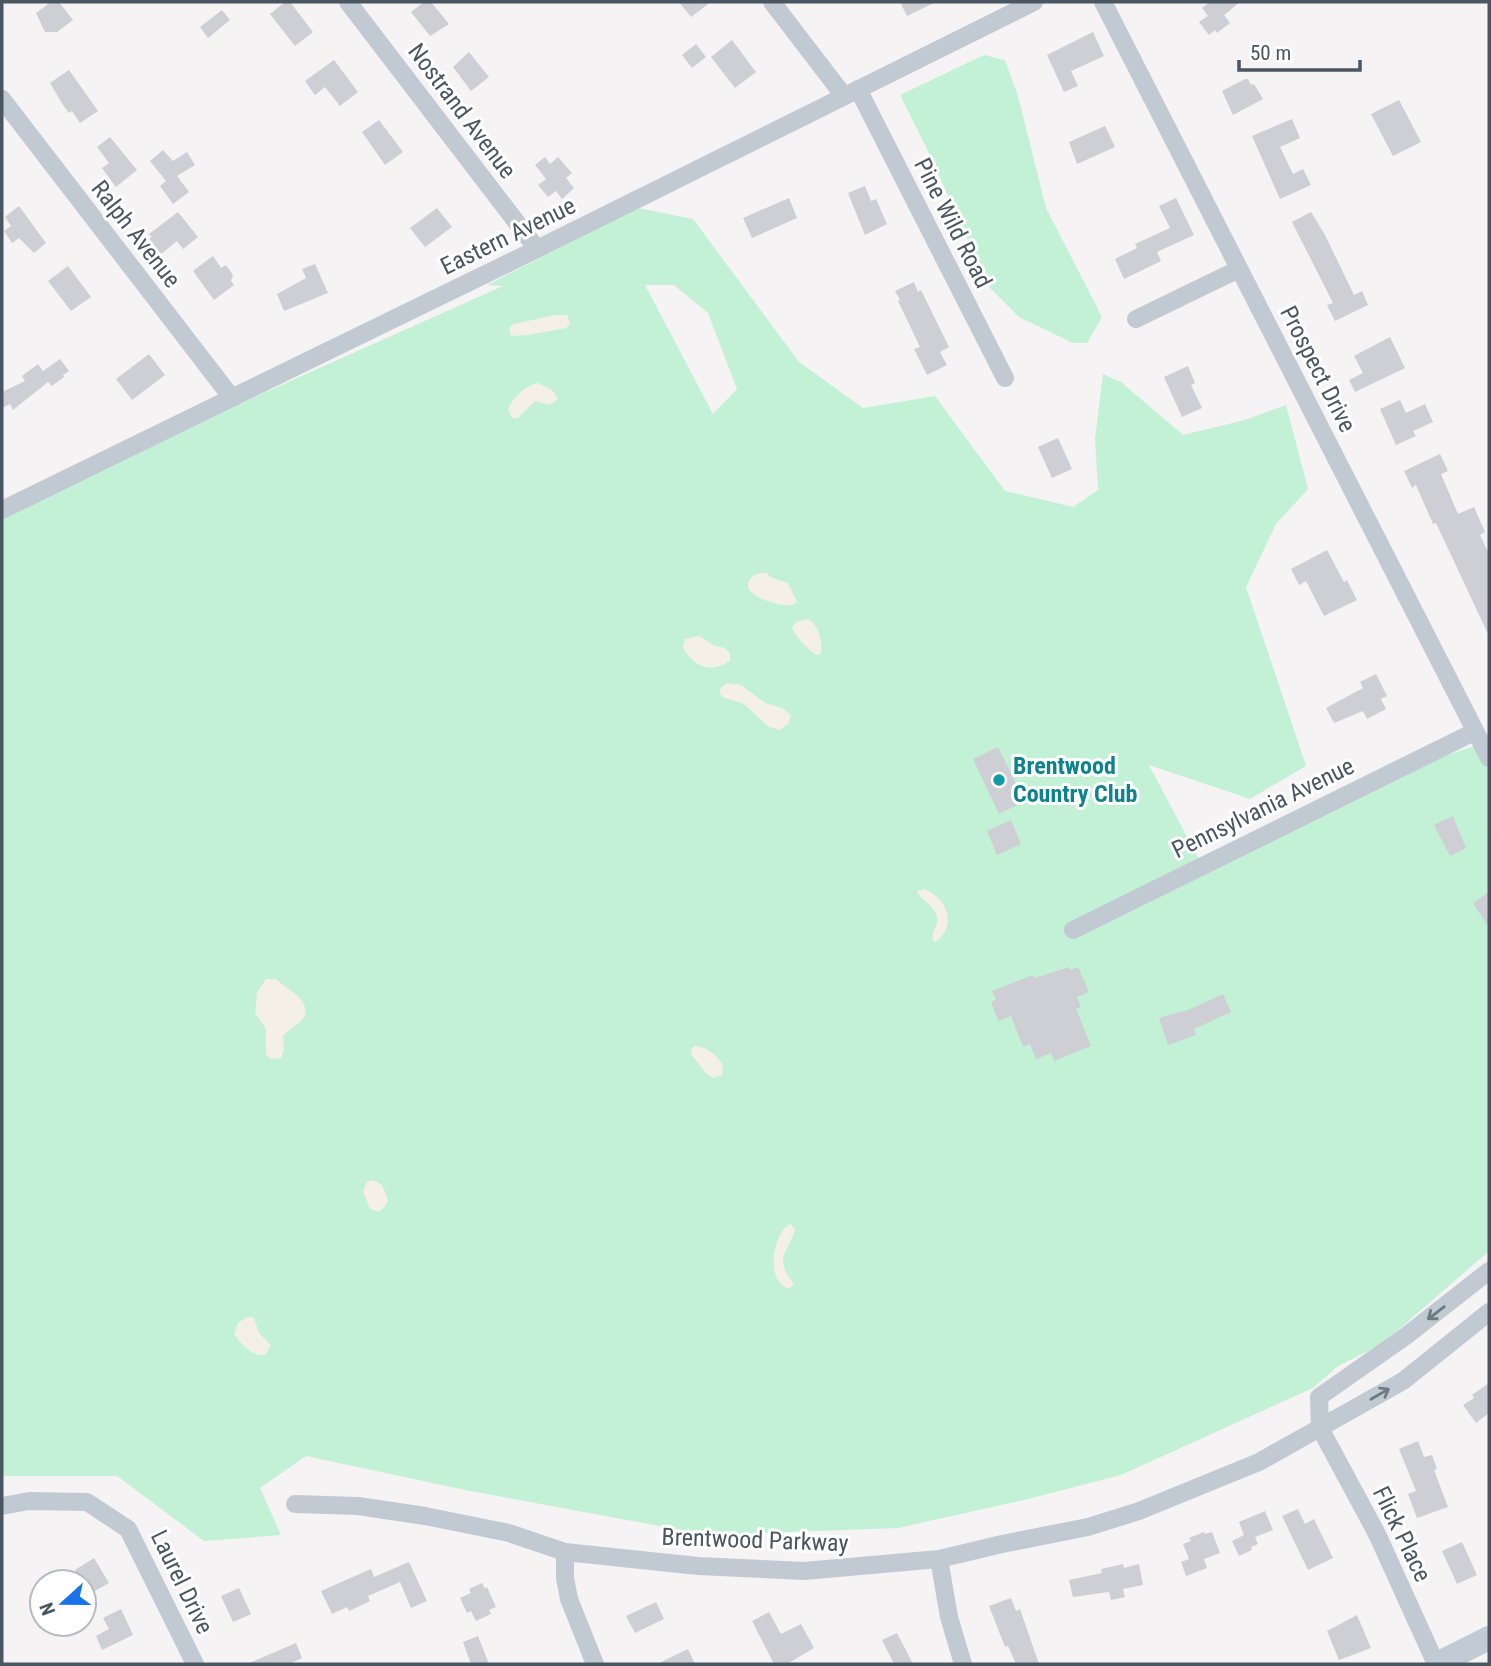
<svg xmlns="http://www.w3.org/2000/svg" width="1491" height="1666" viewBox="0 0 1491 1666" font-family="'Roboto Condensed',sans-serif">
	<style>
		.green { fill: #c3f1d5; fill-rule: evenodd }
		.sand { fill: #f5f0e5 }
		.building { fill: #cdcfd5 }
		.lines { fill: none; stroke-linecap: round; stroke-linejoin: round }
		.street { stroke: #c1cad2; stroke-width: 18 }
		.secondary { stroke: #c1cbd6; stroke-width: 24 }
		.oneway { stroke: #6e7983 }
		.culture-dot { fill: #0f9aa8; stroke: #fff; stroke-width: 2.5 }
		.labels { text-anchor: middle; stroke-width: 6; stroke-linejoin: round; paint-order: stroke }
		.street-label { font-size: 24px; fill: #4a5661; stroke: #fff }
		.culture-label { font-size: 24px; font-weight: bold; fill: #0d838f; stroke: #fff; text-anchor: start }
	</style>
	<rect width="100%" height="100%" fill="#f5f3f3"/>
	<path class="green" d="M 984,55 L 1005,60 L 1018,96 L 1046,208 L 1102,317 L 1087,343 L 1073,343 L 1019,317 L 989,287 L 927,149 L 900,95 Z
		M 638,208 L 693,219 L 799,362 L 863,408 L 935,396 L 1005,491 L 1073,507 L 1098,490 L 1095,439 L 1103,374 L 1121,382 L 1183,435 L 1245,420 L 1286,405 L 1308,489 L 1276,524 L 1246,587 L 1306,766 L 1250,799 L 1149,765 L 1202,865 L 1391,773 L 1481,744 L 1489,763 L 1489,1251 L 1382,1344 L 1338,1366 L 1313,1388 L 1121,1475 L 1028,1499 L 898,1528 L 708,1535 L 465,1490 L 306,1456 L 260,1488 L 281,1535 L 204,1541 L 117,1476 L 2,1476 L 2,510 L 503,286 L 487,285 ZM 645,285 L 674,285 L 708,313 L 737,389 L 713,414 Z"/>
	<path class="sand" d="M 555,315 L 567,315 L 570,324 L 566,328 L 528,335 L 511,336 L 509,328 L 514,324 Z
		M 538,383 L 553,391 L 558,399 L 550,405 L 535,401 L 518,418 L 512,418 L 508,410 C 513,397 524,386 538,383 Z
		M 767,573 L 770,577 L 788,583 L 797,602 L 792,605 C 780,607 753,598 748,588 C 748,575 756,573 767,573 Z
		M 808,619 C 818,625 823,641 821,653 L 817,655 C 809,651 795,636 792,628 L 796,622 Z
		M 699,636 L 715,646 L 725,648 L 730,653 L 730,661 C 710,674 695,667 683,648 L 685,639 Z
		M 727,683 L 741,685 L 765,703 L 782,708 L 791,715 L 788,724 L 780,730 L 769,727 L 744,704 L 722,697 L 719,690 Z
		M 924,889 C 948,898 958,927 934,943 C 929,929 941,926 936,914 C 932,903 921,901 917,891 Z
		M 266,979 L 276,979 C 285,988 312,1000 304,1017 C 300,1024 288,1030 283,1036 L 284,1050 L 281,1058 L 270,1059 L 266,1054 L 266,1029 L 255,1013 L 257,993 Z
		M 695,1046 C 707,1046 717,1056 723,1065 L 722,1075 L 713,1078 L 706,1073 L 691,1054 L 692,1048 Z
		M 373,1180 L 382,1185 L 388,1200 L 385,1207 L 378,1212 L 370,1209 L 363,1191 L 367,1182 Z
		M 790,1224 L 795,1229 C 789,1254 772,1256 794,1284 L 788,1289 C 783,1286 778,1282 776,1276 C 770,1261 776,1232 790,1224 Z
		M 247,1317 L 254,1318 L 259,1333 L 271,1345 L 265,1355 C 252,1357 241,1344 234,1334 L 238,1323 Z"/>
	<path class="building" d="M 51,2 L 59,2 L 73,20 L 57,32 L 45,32 L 36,13 Z
		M 285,2 L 290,2 L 313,32 L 295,46 L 270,14 Z
		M 424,2 L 431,2 L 449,24 L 430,36 L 411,12 Z
		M 679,2 L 711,2 L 691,17 Z
		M 900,2 L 936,2 L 907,16 Z
		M 1210,2 L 1240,2 L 1224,15 L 1230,23 L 1217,33 L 1215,30 L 1209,35 L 1199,22 L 1208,16 L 1202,8 Z
		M 222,10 L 230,20 L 208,38 L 200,27 Z
		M 1093,32 L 1104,56 L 1071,71 L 1078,86 L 1064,92 L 1047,55 Z
		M 732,40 L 756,72 L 735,88 L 711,57 Z
		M 696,44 L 706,57 L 692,68 L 682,55 Z
		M 469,52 L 489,77 L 471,91 L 453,67 Z
		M 334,60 L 358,92 L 340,106 L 325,87 L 315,95 L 305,81 Z
		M 69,70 L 98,111 L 80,123 L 72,111 L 69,113 L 63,105 L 50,83 Z
		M 1245,79 L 1248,79 L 1251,85 L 1254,84 L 1263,99 L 1233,115 L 1222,91 Z
		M 1399,100 L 1421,142 L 1393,156 L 1371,114 Z
		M 1292,119 L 1300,138 L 1280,147 L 1293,174 L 1303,169 L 1311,185 L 1280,199 L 1252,136 Z
		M 379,120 L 403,152 L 385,165 L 362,132 Z
		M 1105,126 L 1115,147 L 1077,164 L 1069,142 Z
		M 110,137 L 137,170 L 116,187 L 102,168 L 109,163 L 97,147 Z
		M 163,150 L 173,161 L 187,152 L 195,165 L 177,176 L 189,192 L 173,204 L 160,186 L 166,181 L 150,161 Z
		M 545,157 L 550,164 L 558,157 L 572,173 L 566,178 L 574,188 L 562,199 L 556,191 L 548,197 L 538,185 L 546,179 L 535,165 Z
		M 865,186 L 871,201 L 876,199 L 887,224 L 865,235 L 848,193 Z
		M 789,198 L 797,218 L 752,238 L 743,218 Z
		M 1176,198 L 1194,235 L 1157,252 L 1161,261 L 1124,279 L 1115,259 L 1137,248 L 1135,244 L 1170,228 L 1159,206 Z
		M 19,206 L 46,243 L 34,253 L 19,238 L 12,243 L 4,231 L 11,226 L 5,217 Z
		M 437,208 L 452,227 L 425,247 L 410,228 Z
		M 178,212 L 198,237 L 183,249 L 177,241 L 161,254 L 149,239 L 152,237 L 149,234 Z
		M 1311,212 L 1325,235 L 1354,295 L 1362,291 L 1368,305 L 1335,321 L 1327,305 L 1333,303 L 1292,222 Z
		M 213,256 L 221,268 L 226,265 L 233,275 L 231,281 L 234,285 L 214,300 L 193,271 Z
		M 315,264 L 328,293 L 284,311 L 277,294 L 306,278 L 302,269 Z
		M 68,266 L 91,297 L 71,311 L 48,281 Z
		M 914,282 L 918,292 L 921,290 L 949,347 L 940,352 L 947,365 L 927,375 L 914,349 L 920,347 L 898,301 L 900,300 L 895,291 Z
		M 1390,337 L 1405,368 L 1355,392 L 1349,380 L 1363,373 L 1354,356 Z
		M 149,354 L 165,375 L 132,400 L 116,379 Z
		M 60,359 L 69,371 L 63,375 L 64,377 L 52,386 L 48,382 L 13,410 L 10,404 L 2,408 L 2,392 L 25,381 L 22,376 L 38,364 L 43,371 Z
		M 1188,366 L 1195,383 L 1191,385 L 1202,408 L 1182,417 L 1164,377 Z
		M 1400,400 L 1406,413 L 1425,404 L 1433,422 L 1413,431 L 1416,436 L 1396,445 L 1380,409 Z
		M 1058,438 L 1072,469 L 1052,478 L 1038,447 Z
		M 1440,454 L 1448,471 L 1441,474 L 1458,514 L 1474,507 L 1485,532 L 1480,535 L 1489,554 L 1489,636 L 1436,523 L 1433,524 L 1416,485 L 1412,488 L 1404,471 Z
		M 1327,550 L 1344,582 L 1347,580 L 1357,600 L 1324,616 L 1306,581 L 1299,585 L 1291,569 Z
		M 1376,674 L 1387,696 L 1381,699 L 1386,709 L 1367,719 L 1363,711 L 1334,723 L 1326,708 L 1363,688 L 1360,682 Z
		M 998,747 L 1025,801 L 999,814 L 973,759 Z
		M 1453,816 L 1466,848 L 1450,856 L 1434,825 Z
		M 1011,820 L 1021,844 L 997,855 L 987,831 Z
		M 1489,892 L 1489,927 L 1473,903 Z
		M 1069,967 L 1070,970 L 1078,967 L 1089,992 L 1077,997 L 1081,1007 L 1076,1009 L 1091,1046 L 1054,1061 L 1051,1053 L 1036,1059 L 1030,1044 L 1023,1047 L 1011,1016 L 998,1021 L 991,1002 L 996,1000 L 992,991 L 1033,975 L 1035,978 Z
		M 1223,994 L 1231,1012 L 1194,1029 L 1196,1035 L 1168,1045 L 1159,1018 L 1188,1010 Z
		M 1489,1383 L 1489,1413 L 1476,1423 L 1463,1405 L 1474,1398 L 1472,1395 Z
		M 1418,1441 L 1424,1457 L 1432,1455 L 1437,1469 L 1434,1470 L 1448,1507 L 1417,1518 L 1408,1494 L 1416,1491 L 1399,1449 Z
		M 1298,1509 L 1305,1524 L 1314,1519 L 1333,1558 L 1308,1570 L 1282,1516 Z
		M 1265,1511 L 1273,1530 L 1255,1537 L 1258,1544 L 1251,1547 L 1252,1550 L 1239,1556 L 1232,1541 L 1244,1535 L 1239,1522 Z
		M 1204,1532 L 1205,1534 L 1212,1532 L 1220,1553 L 1204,1559 L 1207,1568 L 1186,1576 L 1181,1562 L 1189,1559 L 1183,1544 L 1191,1541 L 1189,1538 Z
		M 1462,1542 L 1477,1575 L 1457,1584 L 1442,1551 Z
		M 94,1558 L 109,1583 L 90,1594 L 75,1570 Z
		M 409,1562 L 427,1601 L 411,1608 L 400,1582 L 368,1596 L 370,1601 L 349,1611 L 347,1607 L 332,1614 L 321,1591 L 371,1569 L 374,1577 Z
		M 1123,1564 L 1124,1568 L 1139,1564 L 1143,1585 L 1123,1589 L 1125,1597 L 1111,1600 L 1109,1592 L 1073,1597 L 1069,1580 L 1102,1573 L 1101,1569 Z
		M 482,1583 L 485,1589 L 487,1587 L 496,1607 L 489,1610 L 491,1614 L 476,1621 L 471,1611 L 467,1613 L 460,1598 L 471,1593 L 469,1589 Z
		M 239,1588 L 251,1614 L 233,1622 L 221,1596 Z
		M 1011,1598 L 1016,1611 L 1020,1609 L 1039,1664 L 1016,1664 L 1008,1646 L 1005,1647 L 989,1606 Z
		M 656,1602 L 664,1619 L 635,1633 L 626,1616 Z
		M 121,1609 L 133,1635 L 102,1650 L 96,1636 L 109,1629 L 103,1618 Z
		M 769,1612 L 781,1634 L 801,1624 L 814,1648 L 787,1664 L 774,1664 L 752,1621 Z
		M 1357,1615 L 1371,1648 L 1339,1660 L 1327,1631 Z
		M 897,1633 L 913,1664 L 894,1664 L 882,1640 Z
		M 478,1636 L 489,1664 L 471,1664 L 463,1642 Z
		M 296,1643 L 302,1658 L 289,1664 L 247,1664 Z
		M 688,1649 L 695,1664 L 657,1664 Z"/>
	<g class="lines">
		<path class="street" d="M 348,2 L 537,249
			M 772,2 L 844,96
			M 1103,2 L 1489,758
			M 858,89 L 1005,378
			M 2,99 L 232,398
			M 1136,319 L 1239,269
			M 2,510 L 537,249 L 1034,2
			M 1073,930 L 1474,732
			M 295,1504 L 358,1506 L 425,1516 L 509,1533 L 565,1552 L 698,1566 L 804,1571 L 939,1559 L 1002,1544 L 1088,1527 L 1139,1511 L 1259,1462 L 1403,1381 L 1489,1312
			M 2,1506 L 29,1501 L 87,1502 L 128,1529 L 195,1664
			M 565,1552 L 565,1578 L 569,1599 L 595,1664
			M 939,1559 L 949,1617 L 963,1664
			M 1436,1664 L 1377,1534 L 1320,1428 L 1319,1397 L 1406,1336 L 1489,1271"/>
		<path class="secondary" d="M 1437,1664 L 1489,1638"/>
	</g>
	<defs><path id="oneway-shaft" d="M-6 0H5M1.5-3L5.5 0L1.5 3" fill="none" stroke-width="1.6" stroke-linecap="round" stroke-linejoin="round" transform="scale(1.75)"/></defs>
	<g class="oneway">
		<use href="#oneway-shaft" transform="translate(1436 1313) rotate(142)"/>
		<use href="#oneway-shaft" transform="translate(1380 1394) rotate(-30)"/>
	</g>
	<circle class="culture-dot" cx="999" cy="780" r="7"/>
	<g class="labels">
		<g class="street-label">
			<text transform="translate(462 111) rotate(53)" y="8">Nostrand Avenue</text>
			<text transform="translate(953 223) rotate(63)" y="8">Pine Wild Road</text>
			<text transform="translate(136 234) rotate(52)" y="8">Ralph Avenue</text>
			<text transform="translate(508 236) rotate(-26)" y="8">Eastern Avenue</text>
			<text transform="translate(1318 369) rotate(63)" y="8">Prospect Drive</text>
			<text transform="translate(1263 808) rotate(-26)" y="8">Pennsylvania Avenue</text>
			<text transform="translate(1402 1534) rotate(64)" y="8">Flick Place</text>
			<text transform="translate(755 1540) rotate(2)" y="8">Brentwood Parkway</text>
			<text transform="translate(182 1582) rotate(64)" y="8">Laurel Drive</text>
		</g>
		<g class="culture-label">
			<text x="1013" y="774">Brentwood<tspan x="1013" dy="28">Country Club</tspan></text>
		</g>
	</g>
	<rect width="1491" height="1666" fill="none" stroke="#4a5661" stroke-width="7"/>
	<g transform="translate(63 1603) rotate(249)"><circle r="33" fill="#ffffff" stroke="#b7bbc0" stroke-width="2"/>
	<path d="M0-5L12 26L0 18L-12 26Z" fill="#1a73e8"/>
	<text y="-10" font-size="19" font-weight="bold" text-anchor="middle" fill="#4a5661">N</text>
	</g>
	<path d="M1239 60v10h121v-10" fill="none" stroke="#4a5661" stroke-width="3.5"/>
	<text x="1250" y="60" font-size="21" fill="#4a5661" stroke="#ffffff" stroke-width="5" paint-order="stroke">50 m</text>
</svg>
